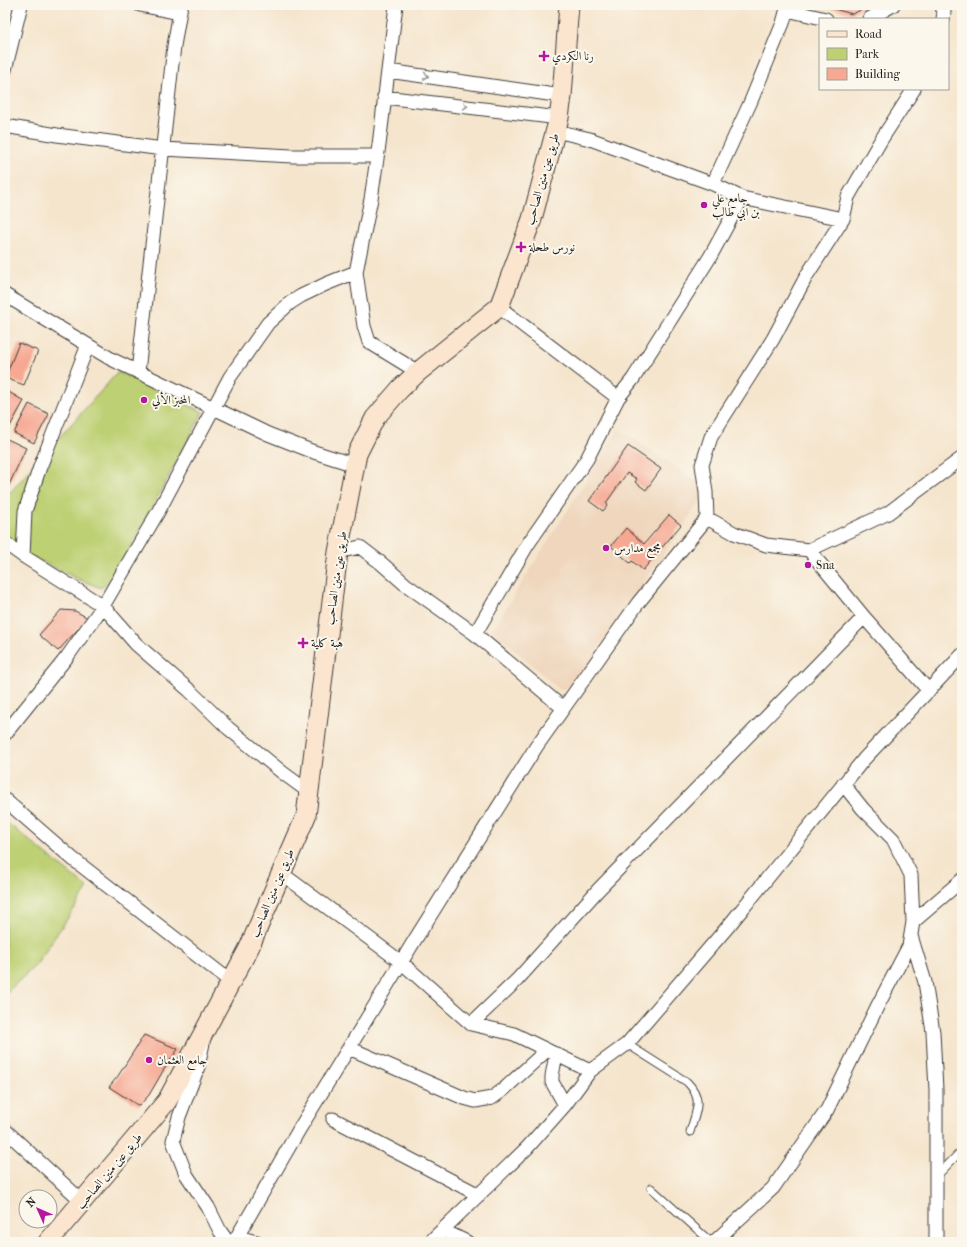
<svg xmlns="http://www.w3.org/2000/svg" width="967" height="1247" viewBox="0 0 967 1247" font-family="'IM FELL French Canon',Amiri,serif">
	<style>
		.built { fill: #efd6bc }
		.green { fill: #bdd073; stroke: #6c7648 }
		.building { fill: #f6a892 }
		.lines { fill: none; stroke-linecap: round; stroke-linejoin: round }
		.service-casing { stroke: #3d3a37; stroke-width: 9 }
		.minor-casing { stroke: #3d3a37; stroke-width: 15 }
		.secondary-casing { stroke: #3d3a37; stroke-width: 21 }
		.service { stroke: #fff; stroke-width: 7 }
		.minor { stroke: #fff; stroke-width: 13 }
		.secondary { stroke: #fce5cf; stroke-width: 19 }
		.oneway { stroke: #999 }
		.poi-dot { fill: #b5179e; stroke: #fbf7ec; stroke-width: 1.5 }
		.labels { text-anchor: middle; stroke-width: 4; stroke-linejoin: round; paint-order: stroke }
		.poi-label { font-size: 12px; fill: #1c1c1c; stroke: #fbf7ec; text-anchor: start }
		.street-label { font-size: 12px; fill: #1c1c1c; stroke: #fbf7ec }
	</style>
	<rect width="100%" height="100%" fill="#fbf7ec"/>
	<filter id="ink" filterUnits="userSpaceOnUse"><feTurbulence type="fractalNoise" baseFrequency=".025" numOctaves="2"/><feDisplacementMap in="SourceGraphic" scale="8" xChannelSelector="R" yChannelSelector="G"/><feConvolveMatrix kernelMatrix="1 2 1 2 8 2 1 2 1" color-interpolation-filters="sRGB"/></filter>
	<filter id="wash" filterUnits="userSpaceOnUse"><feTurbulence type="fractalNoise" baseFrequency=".012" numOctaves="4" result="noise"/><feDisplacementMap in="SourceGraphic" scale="16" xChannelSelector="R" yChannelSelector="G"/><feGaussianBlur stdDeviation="0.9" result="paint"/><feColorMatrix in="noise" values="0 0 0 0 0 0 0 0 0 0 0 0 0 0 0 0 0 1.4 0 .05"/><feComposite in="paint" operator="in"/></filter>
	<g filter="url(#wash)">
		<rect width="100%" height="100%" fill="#f5e5cd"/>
		<path class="built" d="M 619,429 L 700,484 L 703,494 L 698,504 L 574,685 L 560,690 L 492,630 Z"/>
		<path class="green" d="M 118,372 L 203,412 L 114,578 L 101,588 L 80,580 L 30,556 L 5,537 L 5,498 Z
			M 5,821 L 88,888 L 36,965 L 5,994 Z"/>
		<g id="blocks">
			<path class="building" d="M 820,5 L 872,5 L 852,14 Z
				M 19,343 L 38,351 L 24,385 L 5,378 Z
				M 7,391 L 24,401 L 9,428 L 5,425 L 5,395 Z
				M 29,404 L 49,414 L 34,443 L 14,433 Z
				M 5,438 L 26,448 L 8,487 L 5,487 Z
				M 628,446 L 661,469 L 646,490 L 635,482 L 637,479 L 627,473 L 606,503 L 608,505 L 603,511 L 589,501 Z
				M 669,515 L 681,525 L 643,570 L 632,561 L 630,563 L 611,546 L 626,528 L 644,544 Z
				M 61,610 L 75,611 L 88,618 L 58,651 L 39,635 Z
				M 144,1035 L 178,1049 L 163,1071 L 149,1095 L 139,1106 L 109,1087 L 118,1076 Z"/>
		</g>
	</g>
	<g filter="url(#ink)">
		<use href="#blocks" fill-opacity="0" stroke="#3d3a37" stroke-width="1"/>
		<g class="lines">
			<g class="service-casing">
				<path id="service" d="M 627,1044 L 687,1082 C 704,1099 696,1111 690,1132
					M 936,1177 L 962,1150
					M 651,1188 L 711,1242"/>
			</g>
			<g class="minor-casing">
				<path id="minor" d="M 140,5 L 179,13
					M 941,5 L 944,12 L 943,19
					M 787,10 L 826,19
					M 869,19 L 893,5
					M 5,70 L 21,5
					M 388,71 L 562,96
					M 384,97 L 559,118
					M 5,126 L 57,135 L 163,149 L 292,156 L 377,156
					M 556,131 L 590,139 L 658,164 L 713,184 L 742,198 L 843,219
					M 713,184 L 751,101 L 783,23 L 788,5
					M 356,272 L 364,326 L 369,342 L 418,372
					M 5,295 L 111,359 L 268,434 L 314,452 L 355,465
					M 499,307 L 618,398
					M 138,372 L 174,46 L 181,5
					M 707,518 L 706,492 L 702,465 L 711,437 L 773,339 L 807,275 L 843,219 L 848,197 L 881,140 L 914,89
					M 5,543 L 23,556 L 103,606 L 158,512 L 230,377 L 268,323 L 290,303 L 301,296 L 326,284 L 356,272 L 371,199 L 379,145 L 396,5
					M 809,550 L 864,617
					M 338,552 L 360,547 L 381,563 L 405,584 L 475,634 L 563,708
					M 23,556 L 25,511 L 40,467 L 88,345
					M 475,634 L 528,544 L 587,459 L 618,398 L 633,379 L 710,257 L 742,198
					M 929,691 L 864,617 L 598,890 L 517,980 L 471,1024 L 514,1034 L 590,1071 L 627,1044 L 731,923 L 864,759 L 962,655
					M 5,734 L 67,657 L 103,606 L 136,644 L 189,690 L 228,728 L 283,773 L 309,792
					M 5,800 L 73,859 L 230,981
					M 281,873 L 401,962 L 471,1024
					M 913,922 L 962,880
					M 911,936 L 925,982 L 933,1032 L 936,1090 L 936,1242
					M 203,1043 L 198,1067 L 179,1117 L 173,1141 L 186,1174 L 208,1207 L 220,1231 L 228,1242
					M 349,1048 L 464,1098 L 475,1101 L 492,1098 L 503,1090 L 547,1050
					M 556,1054 L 552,1076 L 552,1082 L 565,1105
					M 333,1119 L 479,1195
					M 5,1130 L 83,1202
					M 442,1230 L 467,1242
					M 237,1237 L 257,1242
					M 234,1242 L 300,1128 L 416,938 L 536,747 L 638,603 L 707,518 L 734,533 L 766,545 L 809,550 L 888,513 L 962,458
					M 430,1242 L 527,1148 L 565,1105 L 590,1071
					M 714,1242 L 773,1188 L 827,1110 L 877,1007 L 909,946 L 913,922 L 911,875 L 893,839 L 863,809 L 843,784"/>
			</g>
			<g class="secondary-casing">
				<path id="secondary" d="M 48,1242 L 167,1101 L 249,948 L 306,816 L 338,552 L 357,454 L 375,418 L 400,389 L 418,372 L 499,307 L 532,219 L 559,118 L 562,96 L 569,5"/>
			</g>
			<use href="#service" class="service"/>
			<use href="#minor" class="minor"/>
			<use href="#secondary" class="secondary"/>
		</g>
		<defs><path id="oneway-chevron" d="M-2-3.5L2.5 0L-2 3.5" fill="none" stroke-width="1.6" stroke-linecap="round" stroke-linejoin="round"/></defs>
		<g class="oneway">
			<use href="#oneway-chevron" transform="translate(426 76) rotate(8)"/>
			<use href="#oneway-chevron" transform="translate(465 106) rotate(7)"/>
		</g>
	</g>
	<g class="poi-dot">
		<path d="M542 50h4v4h4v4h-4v4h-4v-4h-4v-4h4z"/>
		<circle cx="704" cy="205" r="4"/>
		<path d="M519 241h4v4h4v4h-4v4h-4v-4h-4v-4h4z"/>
		<circle cx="144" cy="400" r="4"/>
		<circle cx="606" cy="548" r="4"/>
		<circle cx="808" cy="565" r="4"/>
		<path d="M301 637h4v4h4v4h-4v4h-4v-4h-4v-4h4z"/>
		<circle cx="149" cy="1060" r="4"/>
	</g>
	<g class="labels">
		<g class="poi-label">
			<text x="552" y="60">رنا الكردي</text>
			<text x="712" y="202">جامع علي<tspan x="712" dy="14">بن ابي طالب</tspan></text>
			<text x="529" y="251">نورس طحلة</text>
			<text x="152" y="404">المخبز الألي</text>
			<text x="614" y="552">مجمع مدارس</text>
			<text x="816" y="569">Sna</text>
			<text x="311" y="647">هبة كلية</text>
			<text x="157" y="1064">جامع العثمان</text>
		</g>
		<g class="street-label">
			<text transform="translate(542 179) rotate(-74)" y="4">طريق عين منين الصاحب</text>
			<text transform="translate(336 578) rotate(-82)" y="4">طريق عين منين الصاحب</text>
			<text transform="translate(272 893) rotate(-67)" y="4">طريق عين منين الصاحب</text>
			<text transform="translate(109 1171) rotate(-50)" y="4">طريق عين منين الصاحب</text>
		</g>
	</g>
	<rect width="967" height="1247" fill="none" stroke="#fbf7ec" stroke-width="20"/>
	<rect x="819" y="18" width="130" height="72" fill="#fbf7ec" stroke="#a29f99"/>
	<rect x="827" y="31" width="20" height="6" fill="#fce5cf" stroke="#a29f99"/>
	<text x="855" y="38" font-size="12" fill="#1c1c1c">Road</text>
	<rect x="827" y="48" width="20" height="12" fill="#bdd073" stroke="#a29f99"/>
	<text x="855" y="58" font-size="12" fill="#1c1c1c">Park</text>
	<rect x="827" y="68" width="20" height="12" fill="#f6a892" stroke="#a29f99"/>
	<text x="855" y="78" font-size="12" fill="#1c1c1c">Building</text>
	<g transform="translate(38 1209) rotate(315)"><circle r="19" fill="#fbf7ec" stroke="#a29f99"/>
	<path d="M0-3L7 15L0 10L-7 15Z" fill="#b5179e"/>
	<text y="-6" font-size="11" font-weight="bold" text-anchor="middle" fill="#1c1c1c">N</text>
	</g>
</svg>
